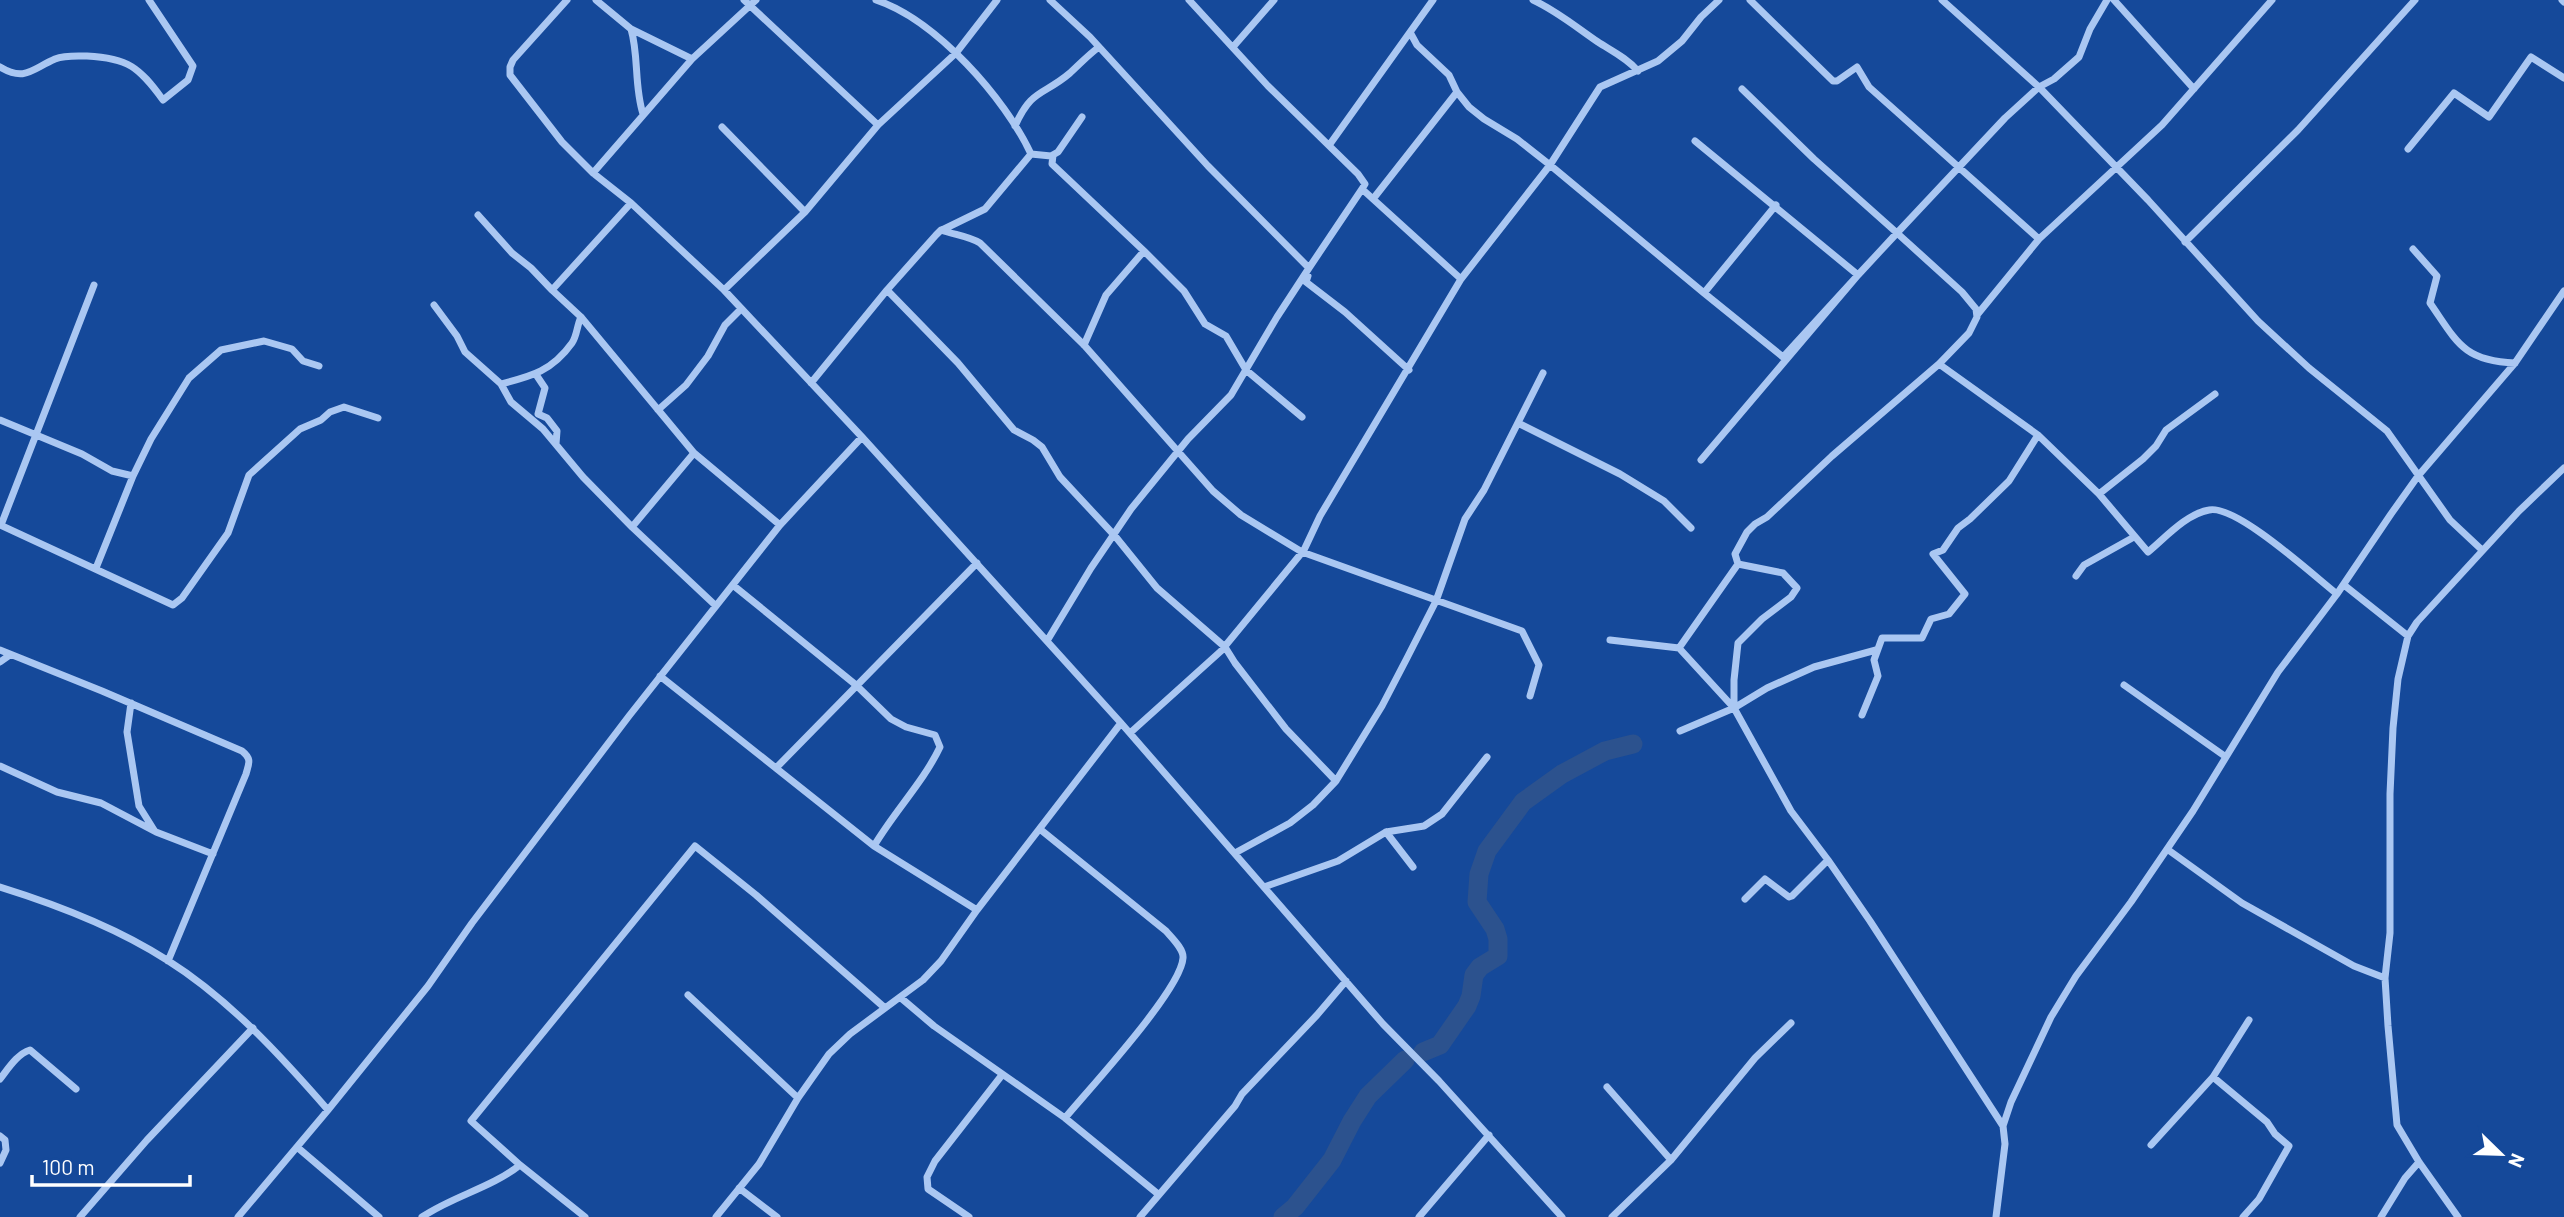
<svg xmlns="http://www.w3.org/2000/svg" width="2564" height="1217" viewBox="0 0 2564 1217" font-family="Barlow,sans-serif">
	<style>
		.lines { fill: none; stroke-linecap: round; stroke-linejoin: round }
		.river { stroke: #2c528e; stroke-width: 19 }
		.minor { stroke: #aac7f2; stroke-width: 7 }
	</style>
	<rect width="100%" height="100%" fill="#15499a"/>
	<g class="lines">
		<path class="river" d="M 1423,1052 L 1440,1045 L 1467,1006 L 1471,996 L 1474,975 L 1480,967 L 1498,956 L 1498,939 L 1495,929 L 1477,902 L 1479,874 L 1487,851 L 1523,802 L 1562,774 L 1605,751 L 1633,744
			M 1283,1217 L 1295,1207 L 1332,1160 L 1352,1121 L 1368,1096 L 1405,1060"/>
		<path class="minor" d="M 567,0 L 513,60 L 510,67 L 510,75 L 562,142 L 593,173
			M 596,0 L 631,29 L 692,59
			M 744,0 L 878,125
			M 756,0 L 692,59 L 593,173 L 631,203 L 724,290 L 862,437 L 1121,723 L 1383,1024 L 1439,1081 L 1562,1217
			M 876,0 C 936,20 1005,98 1031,154 L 985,209 L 942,230
			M 1050,0 L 1090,37 L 1208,166 L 1309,268 L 1362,189
			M 1189,0 L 1268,86 L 1358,174 L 1365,184 L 1362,189 L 1461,279 L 1550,165 L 1704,293 L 1776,205
			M 1533,0 C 1557,11 1576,27 1598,42 C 1612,51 1627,58 1638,71
			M 1750,0 L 1833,81 L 1837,81 L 1857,67 L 1869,87 L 2039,239
			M 1942,0 L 2039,87 L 2148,200 L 2258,321 L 2309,368 L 2387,431 L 2450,520 L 2482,550
			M 2114,0 L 2194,89
			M 2562,0 L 2564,2
			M 631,29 C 639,56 634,86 643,114
			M 1411,34 L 1417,45 L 1449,75 L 1457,92 L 1469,107 L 1484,119 L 1517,139 L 1550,165 L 1600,87 L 1658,61 L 1682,41 L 1701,17 L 1719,0
			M 1233,47 L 1274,0
			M 0,67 C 25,82 32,69 55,59 C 65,55 76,56 87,56 C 128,58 139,67 163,100 L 188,80 L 193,66 L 149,0
			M 1742,89 L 1814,159 L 1897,233 L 2005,118 L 2039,87 L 2054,79 L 2079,57 L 2090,29 L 2107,0
			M 1015,126 C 1032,88 1043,96 1070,73 C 1080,64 1088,55 1099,47
			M 722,127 L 805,212
			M 1695,141 L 1858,275 L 1897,233 L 1962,292 L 1976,309 L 1977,317 L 1969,333 L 1939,364 L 2038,435 L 2099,494 L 2148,552 C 2165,538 2186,514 2209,510 C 2236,504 2314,576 2337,594
			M 1330,144 L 1433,0
			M 2408,149 L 2454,93 L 2489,117 L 2531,57 L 2564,78
			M 1031,154 L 1051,156 L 1058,152 L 1082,117
			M 1053,155 L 1052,164 L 1144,251 L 1106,295 L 1084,345
			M 1373,199 L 1457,92
			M 631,203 L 552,290 L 581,317 L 694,453 L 780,525
			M 478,215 L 512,253 L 531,268 L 552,290
			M 2185,242 L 2298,130 L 2415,0
			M 2413,249 L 2437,276 L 2430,303 C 2457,342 2463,361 2515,363
			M 1144,251 L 1184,291 L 1205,324 L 1226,336 L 1246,370 L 1302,417
			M 1308,276 L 1306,282 L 1345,312 L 1409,370
			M 724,290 L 805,212 L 878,125 L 956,53 L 997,0
			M 887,290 L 958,363 L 1014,430 L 1033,440 L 1042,447 L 1060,477 L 1115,536 L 1157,588 L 1225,647 L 1235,663 L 1286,729 L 1336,781
			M 434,305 L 457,336 L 465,352 L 501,384 C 532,376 552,371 572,343 C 577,336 577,325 581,317
			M 1977,315 L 2039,239 L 2162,125 L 2272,0
			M 537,376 L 545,388 L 538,414 L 547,418 L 557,431 L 556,444
			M 811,383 L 887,290 L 936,235 L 941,230 C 955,235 968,236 980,243 L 1084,345 L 1213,491 L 1241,515 L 1302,552 L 1522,631 L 1539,665 L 1530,696
			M 501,384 L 511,402 L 543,429 L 583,477 L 632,527 L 716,606
			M 658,410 L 686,385 L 708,356 L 725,325 L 741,309
			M 0,420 L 82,454 L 112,471 L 133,476 L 151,439 L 189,378 L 221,350 L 264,341 L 292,349 L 303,361 L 319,366
			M 1518,423 L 1620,474 L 1664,501 L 1691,528
			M 1701,460 L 1858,275 L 1783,357 L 1704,293
			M 2099,494 L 2143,459 L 2156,446 L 2166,430 L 2215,394
			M 0,525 L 173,605 L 182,598 L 228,533 L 249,475 L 300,429 L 321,420 L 330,412 L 344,407 L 378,418
			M 1,525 L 94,285
			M 632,527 L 694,453
			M 1738,564 L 1783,573 L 1797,588 L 1791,597 L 1762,619 L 1738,643 L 1734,680 L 1734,708 L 1791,811 L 1828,860 L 1870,921 L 2003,1126
			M 1738,564 L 1735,554 L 1747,532 L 1755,524 L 1767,517 L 1832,456 L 1939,364
			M 96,568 L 133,476
			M 2076,576 L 2084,565 L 2134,537
			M 2344,585 L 2408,636
			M 734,586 L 856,685 L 891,719 L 906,727 L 935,735 L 940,747 C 924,781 894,812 874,846
			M 1610,640 L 1679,648
			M 1047,641 L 1091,568 L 1131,509 L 1188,439 L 1231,395 L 1277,317 L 1309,268
			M 0,650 L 102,691 L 242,751 C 252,759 249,763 246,774 L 168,961
			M 0,662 L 10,655
			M 660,676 L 874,846 L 977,910
			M 2124,685 L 2226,757
			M 131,703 L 127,732 L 139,806 L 154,830
			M 1734,708 L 1679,648 L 1738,564
			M 1862,715 L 1878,676 L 1874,660 L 1882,638 L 1922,638 L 1931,619 L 1949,614 L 1965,594 L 1933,554 L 1943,550 L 1958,528 L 1970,519 L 2009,481 L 2038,435
			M 1680,731 L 1734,708 L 1767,688 L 1814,667 L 1876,650
			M 1130,733 L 1221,651 L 1304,550 L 1320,516 L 1461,279
			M 0,766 L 57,792 L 101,803 L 156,832 L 213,854
			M 776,768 L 977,563
			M 1041,830 L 1166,931 C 1171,937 1184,949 1183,958 C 1181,990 1089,1089 1065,1118
			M 1386,832 L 1424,826 L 1442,814 L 1487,757
			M 2167,849 L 2242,903 L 2354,966 L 2385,978
			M 1235,853 L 1290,823 L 1313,805 L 1336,781 L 1382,706 L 1407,658 L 1436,601 L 1465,519 L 1484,490 L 1543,373
			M 0,887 C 58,905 116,927 167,960 C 229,999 280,1055 328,1110
			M 1264,887 L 1338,861 L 1386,832 L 1413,867
			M 1745,899 L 1765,879 L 1789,897 L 1792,896 L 1828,860
			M 688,995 L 798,1098
			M 901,998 L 934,1026 L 1065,1118 L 1158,1194
			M 2213,1077 L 2267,1122 L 2275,1134 L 2289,1146 L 2259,1199 L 2243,1217
			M 0,1079 C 8,1069 17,1054 30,1050 L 76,1089
			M 1607,1087 L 1671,1160
			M 0,1136 L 5,1140 L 6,1150 L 0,1163
			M 2151,1145 L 2213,1077 L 2249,1020
			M 297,1147 L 379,1217
			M 520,1165 L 585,1217
			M 739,1188 L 777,1217
			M 80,1217 L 147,1140 L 253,1028
			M 238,1217 L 328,1110 L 428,986 L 472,923 L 629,716 L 780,525 L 862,437
			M 422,1217 C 453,1196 491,1188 520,1165 L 471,1121 L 695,846 L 756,895 L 885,1008
			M 716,1217 L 759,1164 L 798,1098 L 829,1054 L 850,1034 L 923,980 L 941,961 L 977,910 L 1121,723
			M 969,1217 L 928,1189 L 927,1177 L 935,1161 L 1002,1075
			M 1140,1217 L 1235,1106 L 1242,1094 L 1317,1015 L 1346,981
			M 1419,1217 L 1489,1135
			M 1612,1217 L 1671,1160 L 1755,1058 L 1791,1023
			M 1996,1217 L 2005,1144 L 2003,1126 L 2011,1102 L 2051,1017 L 2076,976 L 2131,902 L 2193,811 L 2278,672 L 2337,594 L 2391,514 L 2418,476 L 2515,363 L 2564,291
			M 2381,1217 L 2405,1178 L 2419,1162
			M 2458,1217 L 2419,1162 L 2397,1125 L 2388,1026 L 2385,978 L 2390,933 L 2390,794 L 2393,728 L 2398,679 L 2408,636 L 2417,622 L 2519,511 L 2564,468"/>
	</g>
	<g transform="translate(2501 1154) rotate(113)" stroke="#15499a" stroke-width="5" paint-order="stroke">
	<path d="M0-5L12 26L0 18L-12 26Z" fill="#ffffff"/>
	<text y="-10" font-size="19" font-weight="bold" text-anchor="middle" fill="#ffffff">N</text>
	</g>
	<path d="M32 1175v10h158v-10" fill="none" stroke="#ffffff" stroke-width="3.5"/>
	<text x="42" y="1175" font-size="21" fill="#ffffff" stroke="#15499a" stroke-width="5" paint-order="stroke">100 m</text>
</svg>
